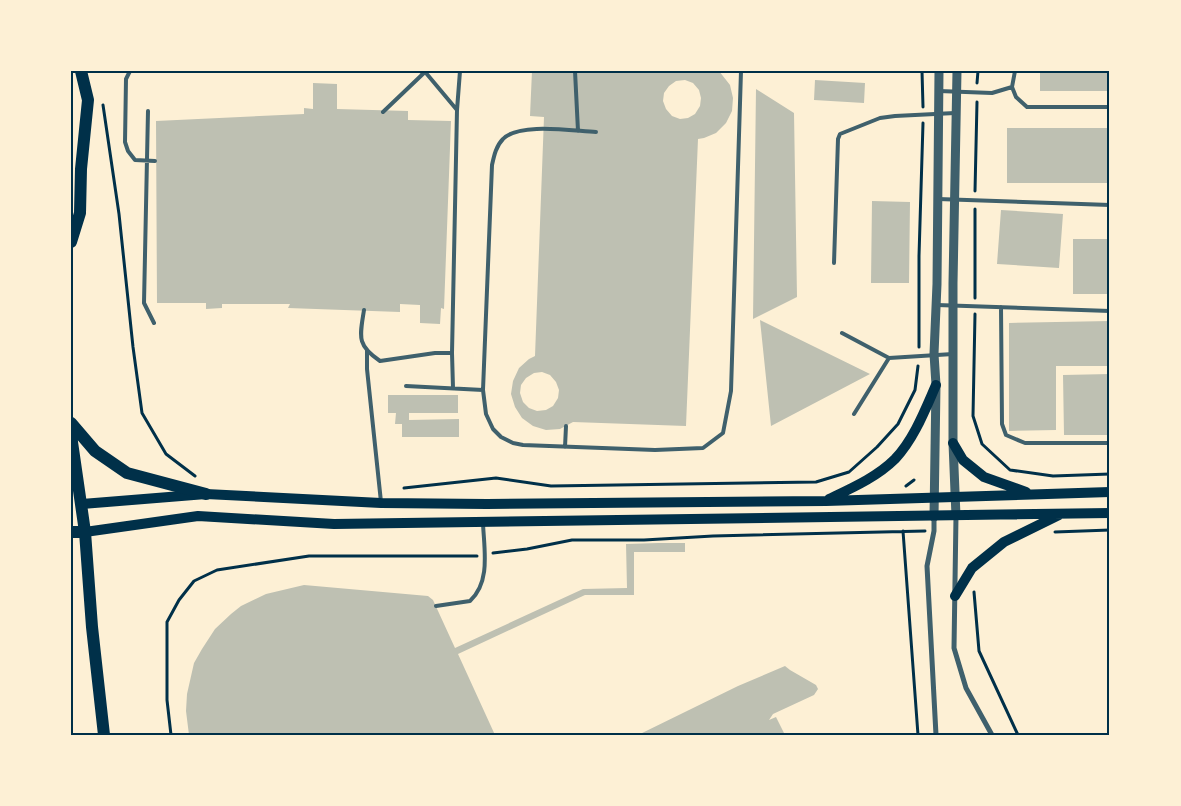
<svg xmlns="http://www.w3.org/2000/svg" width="1181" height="806" viewBox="0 0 1181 806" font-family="'Noto Serif',serif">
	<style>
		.building { fill: #bec0b2; fill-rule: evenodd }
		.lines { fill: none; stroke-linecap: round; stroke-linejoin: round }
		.path { stroke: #003049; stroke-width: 3 }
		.service { stroke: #3f606c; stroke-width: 4 }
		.minor { stroke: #3f606c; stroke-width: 5 }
		.tertiary { stroke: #3f606c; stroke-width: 9 }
		.secondary { stroke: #003049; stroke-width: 10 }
		.primary { stroke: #003049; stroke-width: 12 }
		.neatline { fill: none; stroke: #003049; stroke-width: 2 }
	</style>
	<rect width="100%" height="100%" fill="#fdf0d5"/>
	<path class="building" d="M 532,71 L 719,71 L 730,85 L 733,98 L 732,111 L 726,123 L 716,133 L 704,138 L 698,139 L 686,426 L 573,422 L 560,429 L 546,430 L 533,426 L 522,418 L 515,407 L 511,394 L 513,381 L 519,368 L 529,359 L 535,356 L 544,117 L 530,116 ZM 685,80 L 693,83 L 699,90 L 701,98 L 700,106 L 695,114 L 688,118 L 680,119 L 672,116 L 666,109 L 663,101 L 664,93 L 669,86 L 676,81 ZM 542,372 L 550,375 L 556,382 L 559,390 L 558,398 L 553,406 L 546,410 L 537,411 L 529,408 L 523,402 L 520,393 L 521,385 L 526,378 L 534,373 Z
		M 1040,71 L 1110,71 L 1110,91 L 1040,91 Z
		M 815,80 L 865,83 L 864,103 L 814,100 Z
		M 313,83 L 337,84 L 337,109 L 408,111 L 408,120 L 451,121 L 444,309 L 441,308 L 440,324 L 420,323 L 420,305 L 400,304 L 400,312 L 288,308 L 290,304 L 222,304 L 222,308 L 206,309 L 206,303 L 157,303 L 156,121 L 304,114 L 304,108 L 313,109 Z
		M 756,89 L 794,113 L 797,297 L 753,319 Z
		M 1007,128 L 1110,128 L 1110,183 L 1007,183 Z
		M 872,201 L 910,202 L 909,283 L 871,283 Z
		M 1001,210 L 1063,214 L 1059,268 L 997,264 Z
		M 1073,239 L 1110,239 L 1110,294 L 1073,294 Z
		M 760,320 L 870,374 L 771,426 Z
		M 1110,321 L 1110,366 L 1056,366 L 1056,430 L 1009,431 L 1009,323 Z
		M 1110,374 L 1110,435 L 1064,435 L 1063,375 Z
		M 388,395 L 458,395 L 458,413 L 409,413 L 409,420 L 459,419 L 459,437 L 402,437 L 402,424 L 395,424 L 396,413 L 388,413 Z
		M 658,543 L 685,543 L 685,552 L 634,552 L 634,595 L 585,595 L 458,654 L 495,735 L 189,735 L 186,711 L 187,694 L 194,663 L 202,649 L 215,629 L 231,614 L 241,606 L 266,594 L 304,585 L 428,596 L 433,600 L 455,648 L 583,589 L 627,588 L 626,544 Z
		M 785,666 L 790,670 L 816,685 L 818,689 L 814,695 L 773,714 L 769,720 L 776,717 L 785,735 L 638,735 L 738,686 Z"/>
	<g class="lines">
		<path class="path" d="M 922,71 L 923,107
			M 977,83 L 978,71
			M 103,105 L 119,214 L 133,347 L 142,413 L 166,454 L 195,476
			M 975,191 L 977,102
			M 975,298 L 975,209
			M 975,314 L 973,416 L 982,444 L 1010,470 L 1053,476 L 1110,474
			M 919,347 L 919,256 L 923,123
			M 906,486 L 914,480
			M 404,488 L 496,478 L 551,486 L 816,482 L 849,472 L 877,447 L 898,424 L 915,390 L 918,366
			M 903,531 L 918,735
			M 1055,532 L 1110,530
			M 493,553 L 527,549 L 572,540 L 644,540 L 713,536 L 925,531
			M 974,592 L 979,651 L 1018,735
			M 171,735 L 167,700 L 167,622 L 179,600 L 194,581 L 217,570 L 309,556 L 477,556"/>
		<path class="service" d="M 130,71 L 126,79 L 125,142 L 128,151 L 135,160 L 155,161
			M 420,71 L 426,73 L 457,110
			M 575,71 L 578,131
			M 1012,87 L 1016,97 L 1027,107 L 1110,107
			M 939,91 L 992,93 L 1012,87 L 1015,71
			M 148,111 L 144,303 L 154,323
			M 383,112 L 426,71
			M 596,132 C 573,131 519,122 503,139 C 496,146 494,156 492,165 L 483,390 L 486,414 L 493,429 L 501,437 L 513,443 L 523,445 L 655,450 L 703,448 L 723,433 L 731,391 L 741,71
			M 938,199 L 1110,205
			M 834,263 L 838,139 L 840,134 L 880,118 L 895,116 L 955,113
			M 937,305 L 1110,311
			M 1001,307 L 1002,424 L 1006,435 L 1025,443 L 1110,443
			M 364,310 C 360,336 356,345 380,361 L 435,353 L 452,353
			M 842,333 L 889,358 L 953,354
			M 367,350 L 367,369 L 381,502
			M 406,386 L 483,390
			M 453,388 L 452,353 L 457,110 L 460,71
			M 854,414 L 889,358
			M 565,447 L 566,426
			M 436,606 L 470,601 C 491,582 484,549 483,523"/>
		<path class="minor" d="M 956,516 L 954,648 L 966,688 L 992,735
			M 934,517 L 934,531 L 927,566 L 936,735"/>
		<path class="tertiary" d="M 956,516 L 953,443 L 953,283 L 957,71
			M 934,517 L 936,385 L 934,354 L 937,284 L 939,71"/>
		<path class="secondary" d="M 953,443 L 963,460 L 984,477 L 1026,492
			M 829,499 C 852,488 877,477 895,459 C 914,439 925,410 936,385
			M 82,504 L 206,494 L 381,503 L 487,504 L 826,501 L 1110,492
			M 85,532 L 198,516 L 334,524 L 1110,513
			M 955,596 L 972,568 L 1004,542 L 1059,515"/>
		<path class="primary" d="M 71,242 L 80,213 L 81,169 L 88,100 L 81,71
			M 71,423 L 95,451 L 127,473 L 206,494
			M 71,435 L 85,532 L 92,627 L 104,735
			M 71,532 L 85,532"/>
	</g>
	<rect width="1181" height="806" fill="none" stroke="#fdf0d5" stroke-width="145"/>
	<rect x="72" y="72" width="1036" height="662" class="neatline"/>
</svg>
